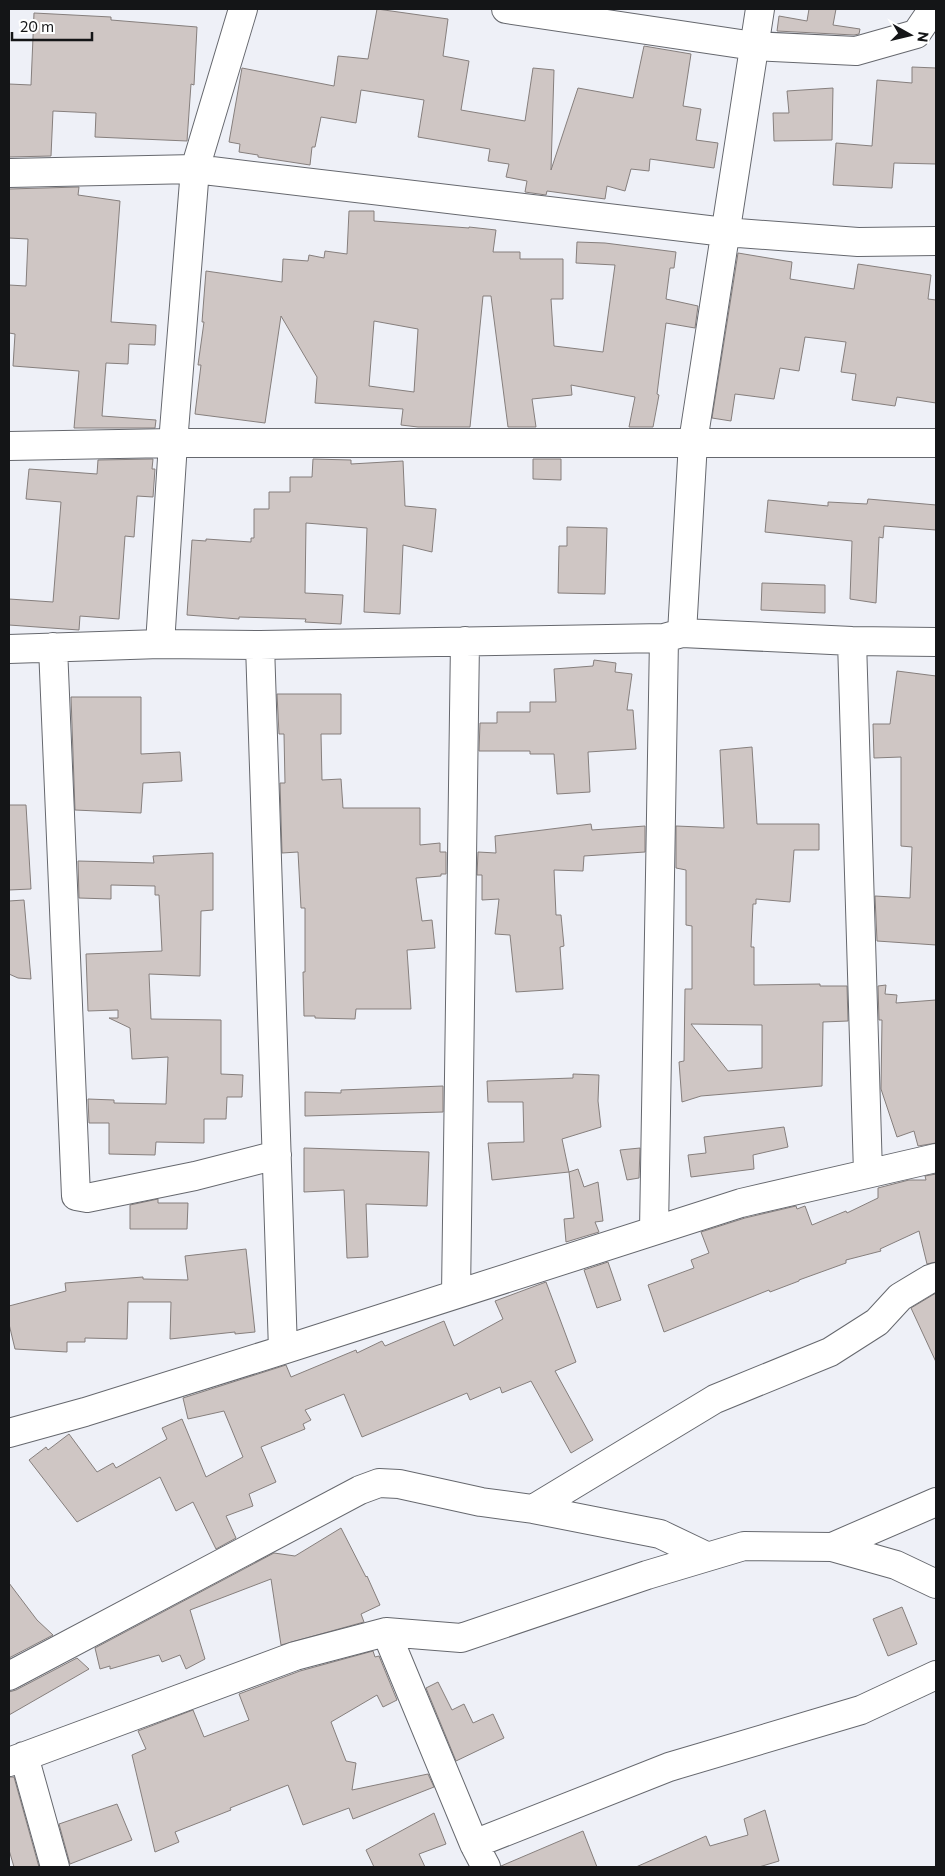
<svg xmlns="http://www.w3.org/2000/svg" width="945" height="1876" viewBox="0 0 945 1876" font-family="Commissioner,sans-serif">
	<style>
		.building { fill: #cfc6c4; stroke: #867f7d; fill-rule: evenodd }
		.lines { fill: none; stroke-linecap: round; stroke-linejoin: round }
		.minor-casing { stroke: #66686e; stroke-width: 30 }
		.minor { stroke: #fff; stroke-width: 28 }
	</style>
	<rect width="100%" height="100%" fill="#eef0f7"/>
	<path class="building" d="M 377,9 L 448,19 L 443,56 L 469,61 L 461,110 L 525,121 L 533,68 L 554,70 L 551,170 L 578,88 L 633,98 L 644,46 L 691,54 L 683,106 L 701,109 L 696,140 L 718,143 L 714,168 L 650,159 L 649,171 L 631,169 L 625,191 L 607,186 L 605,199 L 547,191 L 546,195 L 525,192 L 527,181 L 506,177 L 509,164 L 488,161 L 490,149 L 418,137 L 424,100 L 361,90 L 356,123 L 321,117 L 315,147 L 312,147 L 310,165 L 258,157 L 258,155 L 239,152 L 240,144 L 229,142 L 242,68 L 334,86 L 338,56 L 368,59 Z
		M 809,9 L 836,9 L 833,25 L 860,29 L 859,34 L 854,35 L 777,31 L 779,16 L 807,21 Z
		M 34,13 L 111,17 L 111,20 L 197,27 L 194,85 L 191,84 L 187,141 L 95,137 L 96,113 L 53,111 L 51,156 L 9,157 L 9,84 L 31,85 Z
		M 912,67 L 936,68 L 936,164 L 894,163 L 892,188 L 833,185 L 836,143 L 872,146 L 877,80 L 912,83 Z
		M 833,88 L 832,140 L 774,141 L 773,113 L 789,113 L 787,91 Z
		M 79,187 L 78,195 L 120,201 L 111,322 L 156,325 L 155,345 L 129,344 L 128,364 L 106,363 L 102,416 L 156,420 L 155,428 L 74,428 L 79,371 L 13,366 L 15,334 L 9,333 L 9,285 L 26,286 L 28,239 L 9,238 L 9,189 Z
		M 349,211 L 374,211 L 374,221 L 469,228 L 469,227 L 496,230 L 493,252 L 520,252 L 520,259 L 563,259 L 563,299 L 551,299 L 554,346 L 603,352 L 615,265 L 576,263 L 577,242 L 605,243 L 676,252 L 674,268 L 670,268 L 666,299 L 698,306 L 695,328 L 666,323 L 657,394 L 659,395 L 653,427 L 629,427 L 635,397 L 571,385 L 572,395 L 532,399 L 536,427 L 508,427 L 491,296 L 483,296 L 470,427 L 418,427 L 401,425 L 403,409 L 315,403 L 317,377 L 281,316 L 265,423 L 195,414 L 201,365 L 198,365 L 204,322 L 202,322 L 206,271 L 282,282 L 283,259 L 308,261 L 309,255 L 324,258 L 325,251 L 347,254 ZM 374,321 L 418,329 L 414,392 L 369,386 Z
		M 738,253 L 792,262 L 790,279 L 854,289 L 858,264 L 931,275 L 928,299 L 936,300 L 936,403 L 897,397 L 895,406 L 852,400 L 856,374 L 841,372 L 846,342 L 805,337 L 799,371 L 780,368 L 774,399 L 735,394 L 731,421 L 712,418 Z
		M 153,459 L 152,469 L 155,469 L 153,497 L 137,496 L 134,537 L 125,536 L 119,619 L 80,616 L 79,630 L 9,625 L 9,599 L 53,602 L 61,502 L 26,499 L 29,469 L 97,474 L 98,460 Z
		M 313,459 L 351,460 L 351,464 L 403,461 L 405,506 L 436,509 L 432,552 L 403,545 L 400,614 L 364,612 L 367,528 L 306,523 L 305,593 L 343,595 L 341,624 L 305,622 L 306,619 L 239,617 L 239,619 L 187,615 L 192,540 L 206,541 L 206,539 L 251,542 L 251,538 L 254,538 L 254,509 L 269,509 L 269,492 L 290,492 L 290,477 L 312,477 Z
		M 533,459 L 561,459 L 561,480 L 533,479 Z
		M 868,499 L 936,505 L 936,530 L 884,526 L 883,538 L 879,537 L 876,603 L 850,599 L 852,541 L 765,532 L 768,500 L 828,506 L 828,502 L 867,504 Z
		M 567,527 L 607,528 L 605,594 L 558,593 L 559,546 L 567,546 Z
		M 762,583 L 825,585 L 825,613 L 761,610 Z
		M 594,660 L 616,663 L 615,672 L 632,674 L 627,710 L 633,710 L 636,749 L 588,752 L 590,792 L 557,794 L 554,754 L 530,754 L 530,751 L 479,751 L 480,723 L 497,723 L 497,712 L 530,712 L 530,702 L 556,702 L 554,669 L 593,666 Z
		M 897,671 L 936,676 L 936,945 L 877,941 L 875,896 L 910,898 L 912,847 L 901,846 L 901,757 L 874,758 L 873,724 L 890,724 Z
		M 277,694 L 341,694 L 341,734 L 321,734 L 322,780 L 341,779 L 343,808 L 420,808 L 420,845 L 440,843 L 440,852 L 446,852 L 446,874 L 441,874 L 441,876 L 416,878 L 422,921 L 432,920 L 435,948 L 407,950 L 411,1009 L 356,1009 L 355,1019 L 315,1018 L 315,1016 L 304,1016 L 303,972 L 305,972 L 305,908 L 301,908 L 298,852 L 282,853 L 280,783 L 285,783 L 284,734 L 279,734 Z
		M 71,697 L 141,697 L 141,754 L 180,752 L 182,781 L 143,783 L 141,813 L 75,810 Z
		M 752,747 L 757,824 L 819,824 L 819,850 L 794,850 L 790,902 L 756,899 L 756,904 L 753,904 L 751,947 L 754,947 L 754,985 L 820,984 L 820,986 L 847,986 L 848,1021 L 823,1022 L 822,1086 L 701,1096 L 682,1102 L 679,1062 L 684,1061 L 685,989 L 692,989 L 692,926 L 686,925 L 686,870 L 676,868 L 676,826 L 724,828 L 720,750 ZM 691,1024 L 762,1025 L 762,1068 L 728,1071 Z
		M 9,805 L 26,805 L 31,889 L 9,890 Z
		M 591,824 L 592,830 L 645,826 L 645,852 L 584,856 L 583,871 L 554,870 L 556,915 L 561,915 L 564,946 L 560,947 L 563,989 L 516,992 L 510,935 L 495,934 L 499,899 L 482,900 L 482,875 L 477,875 L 478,852 L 496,853 L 495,836 Z
		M 213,853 L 213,910 L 201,911 L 200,976 L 149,974 L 151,1019 L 221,1020 L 221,1074 L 243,1075 L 242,1097 L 227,1097 L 226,1119 L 204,1119 L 204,1143 L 156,1142 L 155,1155 L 109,1154 L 109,1123 L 89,1123 L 88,1099 L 114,1100 L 114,1103 L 166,1104 L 168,1057 L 132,1059 L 130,1028 L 109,1018 L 118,1018 L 118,1010 L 88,1011 L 86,954 L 162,951 L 159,895 L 155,895 L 155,886 L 111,885 L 111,899 L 79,898 L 78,861 L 154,863 L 153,856 Z
		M 24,900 L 31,979 L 18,978 L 9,974 L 9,901 Z
		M 886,985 L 885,994 L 897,995 L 896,1003 L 936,1000 L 936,1143 L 918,1146 L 914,1131 L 897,1137 L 881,1089 L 882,1020 L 879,1020 L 878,986 Z
		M 573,1074 L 599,1075 L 598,1101 L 601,1127 L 562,1139 L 569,1172 L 578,1169 L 584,1187 L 598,1182 L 603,1221 L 595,1222 L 599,1232 L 566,1242 L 564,1219 L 574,1218 L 569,1172 L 492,1180 L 488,1143 L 524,1142 L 523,1102 L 488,1102 L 487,1081 L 573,1078 Z
		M 443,1086 L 443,1112 L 305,1116 L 305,1092 L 341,1093 L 341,1090 Z
		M 784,1127 L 788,1147 L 753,1155 L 754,1169 L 691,1177 L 688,1155 L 706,1153 L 704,1137 Z
		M 304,1148 L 429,1152 L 427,1206 L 366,1204 L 368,1257 L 347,1258 L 344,1190 L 304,1192 Z
		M 640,1148 L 639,1178 L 627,1180 L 620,1150 Z
		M 936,1174 L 936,1262 L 927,1264 L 919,1231 L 880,1249 L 881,1251 L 846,1260 L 846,1263 L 799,1280 L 799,1281 L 770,1292 L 769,1290 L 664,1332 L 648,1285 L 694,1268 L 691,1260 L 709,1253 L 701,1232 L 745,1218 L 796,1206 L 797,1209 L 805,1206 L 812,1225 L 846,1211 L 847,1213 L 878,1198 L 878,1188 L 909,1180 L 926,1180 L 925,1176 Z
		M 158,1199 L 158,1203 L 188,1203 L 187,1229 L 130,1229 L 130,1205 Z
		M 246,1249 L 255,1332 L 235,1334 L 235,1332 L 170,1339 L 171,1302 L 128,1302 L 127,1339 L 85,1338 L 85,1342 L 67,1342 L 67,1352 L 15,1349 L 9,1324 L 9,1306 L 66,1291 L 65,1283 L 143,1277 L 143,1279 L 188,1280 L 185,1256 Z
		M 608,1262 L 621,1300 L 597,1308 L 584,1270 Z
		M 546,1282 L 576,1362 L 555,1371 L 593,1440 L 571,1453 L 531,1381 L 502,1393 L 500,1387 L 470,1400 L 467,1393 L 362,1437 L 344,1394 L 305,1410 L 311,1420 L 303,1424 L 305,1429 L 261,1447 L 276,1482 L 249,1494 L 253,1506 L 226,1516 L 236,1538 L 216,1549 L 193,1502 L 176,1511 L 160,1477 L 77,1522 L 29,1460 L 46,1447 L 48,1450 L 69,1434 L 97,1472 L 113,1463 L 116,1468 L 167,1439 L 162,1428 L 182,1419 L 206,1477 L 243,1457 L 224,1411 L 188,1419 L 183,1398 L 286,1365 L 291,1377 L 356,1350 L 357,1353 L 382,1341 L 385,1346 L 444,1321 L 454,1346 L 503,1319 L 495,1301 Z
		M 936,1293 L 936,1362 L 911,1308 Z
		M 341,1528 L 366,1577 L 367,1576 L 380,1605 L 361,1614 L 364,1622 L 281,1645 L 271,1579 L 190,1610 L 205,1659 L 186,1669 L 180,1655 L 162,1662 L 159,1655 L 110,1669 L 110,1666 L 100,1669 L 95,1648 L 274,1553 L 295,1556 Z
		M 9,1583 L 37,1620 L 53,1635 L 9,1658 Z
		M 902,1607 L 917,1644 L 888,1656 L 873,1619 Z
		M 373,1651 L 375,1657 L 379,1656 L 397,1700 L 383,1707 L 377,1695 L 331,1722 L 346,1761 L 356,1763 L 352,1790 L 428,1774 L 434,1787 L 353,1819 L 349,1808 L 303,1825 L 288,1785 L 230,1808 L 231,1810 L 175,1832 L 179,1842 L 155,1852 L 132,1755 L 146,1749 L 138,1731 L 193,1710 L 204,1737 L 249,1720 L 239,1694 L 300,1671 Z
		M 77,1658 L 89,1669 L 9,1715 L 9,1692 L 16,1690 Z
		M 438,1682 L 452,1710 L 464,1704 L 473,1723 L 493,1714 L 504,1738 L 456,1761 L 426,1688 Z
		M 9,1777 L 14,1777 L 39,1867 L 14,1867 L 9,1850 Z
		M 117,1804 L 132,1840 L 70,1864 L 59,1824 Z
		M 765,1810 L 779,1861 L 759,1867 L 636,1867 L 706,1836 L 710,1846 L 748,1835 L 744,1819 Z
		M 434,1813 L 446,1844 L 419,1854 L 425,1867 L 374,1867 L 366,1850 Z
		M 583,1831 L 597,1867 L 502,1867 L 501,1866 Z"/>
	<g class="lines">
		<g class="minor-casing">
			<path id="minor" d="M 506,9 L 754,46 L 856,51 L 916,34 L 931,12 L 936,9
				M 9,173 L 195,169 L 725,232 L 858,242 L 936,241
				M 9,446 L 173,443 L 936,443
				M 682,633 L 693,442 L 760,9
				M 852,641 L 868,1173
				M 160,644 L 173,443 L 195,169 L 243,9
				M 260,645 L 283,1350
				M 53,647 L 76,1196 L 87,1198 L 195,1176 L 277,1155
				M 9,649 L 160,644 L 260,645 L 664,638 L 682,633 L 852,641 L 936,642
				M 654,1230 L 664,638
				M 456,1294 L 465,641
				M 9,1433 L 85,1412 L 283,1350 L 741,1203 L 936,1158
				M 533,1509 L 715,1399 L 830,1352 L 877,1322 L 900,1297 L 930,1279 L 936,1277
				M 832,1547 L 896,1565 L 936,1584
				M 386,1632 L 474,1844 L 486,1867
				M 9,1676 L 360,1490 L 379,1483 L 399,1484 L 481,1502 L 533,1509 L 660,1534 L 706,1556
				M 24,1756 L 55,1867
				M 9,1762 L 295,1656 L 386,1632 L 461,1638 L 647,1575 L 744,1546 L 832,1547 L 936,1502
				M 474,1844 L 669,1767 L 861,1710 L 936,1675"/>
		</g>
		<use href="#minor" class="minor"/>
	</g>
	<rect width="945" height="1876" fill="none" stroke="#141517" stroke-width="20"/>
	<g transform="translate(910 35) rotate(98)" stroke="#ffffff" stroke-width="4" paint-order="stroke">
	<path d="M0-4L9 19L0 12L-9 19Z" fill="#141517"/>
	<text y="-8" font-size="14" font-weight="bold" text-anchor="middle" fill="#141517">N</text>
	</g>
	<path d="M12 32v8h80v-8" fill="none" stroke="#141517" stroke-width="2.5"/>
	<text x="20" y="32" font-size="15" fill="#141517" stroke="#ffffff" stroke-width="4" paint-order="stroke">20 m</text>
</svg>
